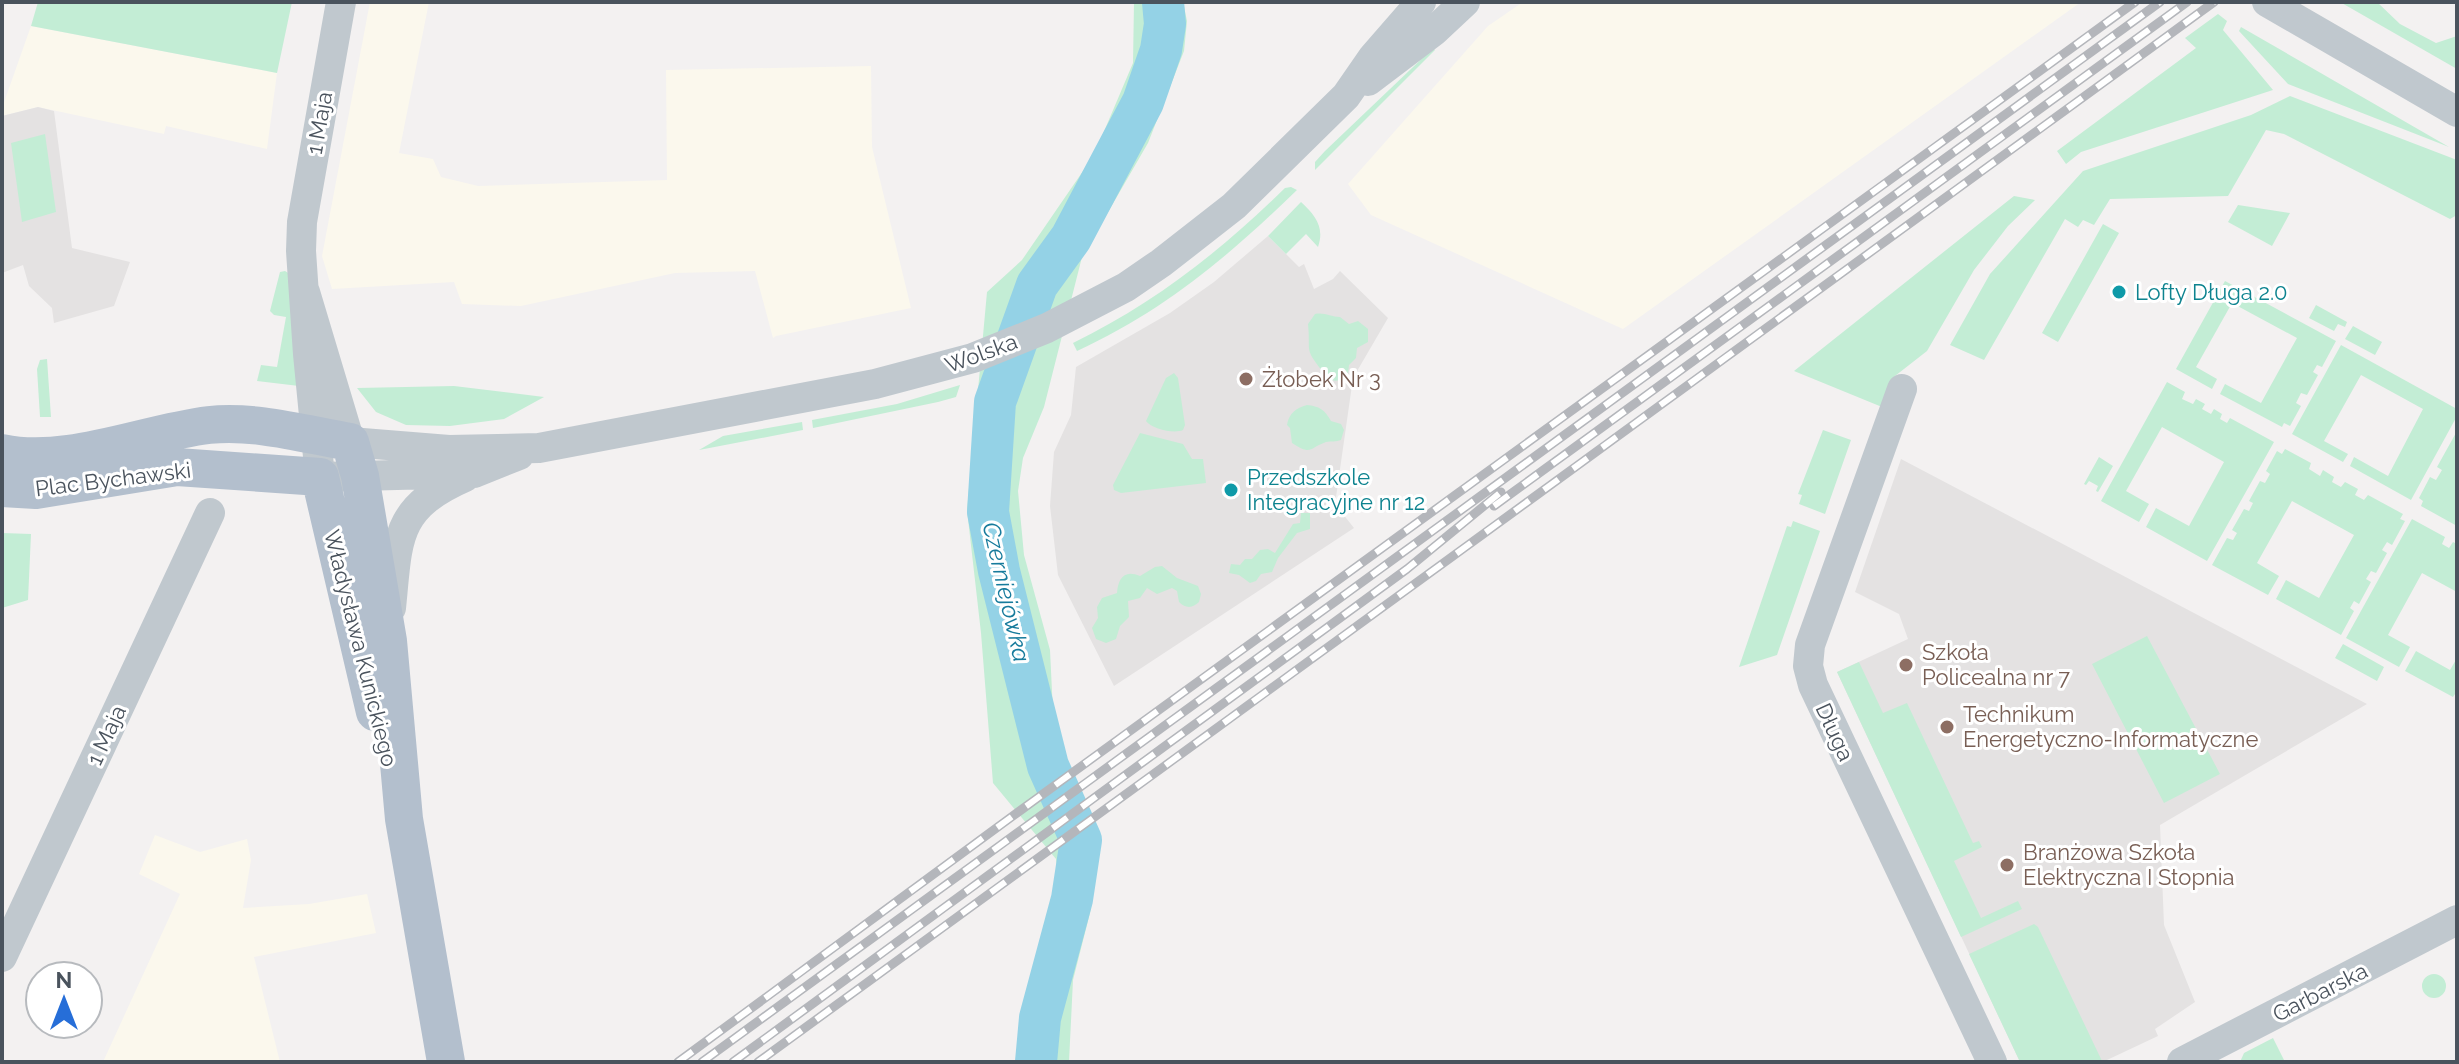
<svg xmlns="http://www.w3.org/2000/svg" width="2459" height="1064" viewBox="0 0 2459 1064" font-family="Raleway,sans-serif">
	<style>
		.commercial { fill: #fbf8ed }
		.education { fill: #e4e2e2 }
		.green { fill: #c3edd5 }
		.lines { fill: none; stroke-linecap: round; stroke-linejoin: round }
		.river { stroke: #94d2e6; stroke-width: 42 }
		.minor { stroke: #c0c8ce; stroke-width: 30 }
		.major { stroke: #b3bfcd; stroke-width: 38 }
		.rail-casing { stroke: #b4b6bb; stroke-width: 9 }
		.rail { stroke: #fff; stroke-width: 6; stroke-dasharray: 18; stroke-linecap: butt }
		.culture-dot { fill: #0f9aa8; stroke: #fff; stroke-width: 3 }
		.education-dot { fill: #8d6e63; stroke: #fff; stroke-width: 3 }
		.labels { text-anchor: middle; stroke-width: 6; stroke-linejoin: round; paint-order: stroke }
		.street-label { font-size: 22px; fill: #4a535d; stroke: #fff }
		.culture-label { font-size: 22px; fill: #0d838f; stroke: #fff; text-anchor: start }
		.education-label { font-size: 22px; fill: #785e54; stroke: #fff; text-anchor: start }
		.water-label { font-size: 24px; font-style: italic; fill: #177b9c; stroke: #fff }
	</style>
	<rect width="100%" height="100%" fill="#f3f1f1"/>
	<path class="commercial" d="M 370,2 L 429,2 L 399,153 L 433,159 L 441,177 L 478,186 L 667,180 L 666,70 L 871,66 L 872,147 L 911,308 L 776,336 L 773,338 L 755,271 L 675,273 L 521,306 L 462,304 L 454,282 L 332,289 L 322,256 Z
		M 1523,2 L 2081,2 L 1623,329 L 1371,215 L 1348,184 L 1488,26 Z
		M 31,26 L 277,73 L 267,149 L 166,126 L 164,134 L 38,107 L 2,116 L 2,108 Z
		M 155,835 L 200,852 L 247,839 L 251,860 L 243,908 L 309,904 L 367,894 L 376,933 L 254,957 L 280,1062 L 103,1062 L 180,894 L 139,874 Z"/>
	<path class="education" d="M 38,107 L 54,111 L 72,248 L 130,262 L 114,306 L 54,323 L 52,308 L 29,286 L 23,265 L 2,273 L 2,116 Z
		M 1268,236 L 1299,267 L 1304,264 L 1314,289 L 1333,279 L 1340,271 L 1388,318 L 1353,378 L 1335,504 L 1354,528 L 1114,686 L 1058,575 L 1050,506 L 1054,452 L 1071,415 L 1076,367 L 1170,313 L 1214,282 Z
		M 1901,459 L 2367,704 L 2160,825 L 2164,925 L 2195,1002 L 2155,1029 L 2158,1036 L 2107,1060 L 2020,1062 L 1837,672 L 1908,639 L 1899,614 L 1855,592 Z"/>
	<path class="green" d="M 38,2 L 292,2 L 277,73 L 31,26 Z
		M 1134,2 L 1183,2 L 1187,21 L 1184,51 L 1148,143 L 1082,257 L 1044,407 L 1023,458 L 1018,491 L 1024,555 L 1050,650 L 1054,733 L 1093,838 L 1096,875 L 1090,913 L 1073,980 L 1069,1062 L 1021,1062 L 1023,1016 L 1059,891 L 1056,859 L 993,783 L 981,633 L 967,510 L 987,292 L 1022,260 L 1094,155 L 1133,63 Z
		M 2340,2 L 2377,2 L 2400,24 L 2436,43 L 2457,36 L 2457,69 Z
		M 2218,14 L 2227,21 L 2223,30 L 2273,90 L 2081,152 L 2066,164 L 2057,151 L 2196,48 L 2185,38 Z
		M 2241,27 L 2449,147 L 2288,84 L 2239,31 Z
		M 1433,48 L 1435,50 L 1315,170 L 1315,162 L 1325,151 Z
		M 2290,96 L 2457,160 L 2457,215 L 2450,219 L 2284,134 L 2266,130 L 2228,196 L 2110,199 L 2094,225 L 2083,220 L 2078,227 L 2065,219 L 1984,360 L 1950,345 L 1990,274 L 2083,171 L 2251,115 Z
		M 45,134 L 56,212 L 22,222 L 11,143 Z
		M 1291,187 L 1297,190 C 1229,256 1164,311 1077,351 L 1073,343 C 1153,304 1221,251 1285,188 Z
		M 2014,196 L 2035,200 L 2008,226 L 1974,270 L 1927,351 L 1895,376 L 1882,407 L 1794,371 Z
		M 1301,202 C 1315,215 1325,227 1318,247 L 1306,234 L 1286,254 L 1268,236 Z
		M 2238,205 L 2290,213 L 2272,246 L 2228,222 Z
		M 2103,224 L 2119,233 L 2058,342 L 2042,333 Z
		M 285,271 L 290,274 L 299,386 L 257,381 L 261,365 L 277,367 L 286,317 L 274,315 L 270,311 L 280,272 Z
		M 2225,281 L 2336,341 L 2322,367 L 2317,365 L 2313,372 L 2318,375 L 2307,395 L 2301,393 L 2296,403 L 2301,406 L 2290,426 L 2284,423 L 2282,427 L 2220,394 L 2225,384 L 2261,403 L 2297,338 L 2232,303 L 2196,367 L 2217,379 L 2212,389 L 2176,369 Z
		M 2316,305 L 2347,322 L 2345,327 L 2338,324 L 2334,331 L 2309,318 Z
		M 1315,314 C 1324,312 1331,317 1340,317 L 1349,324 L 1358,321 L 1368,329 L 1368,342 L 1357,348 L 1356,358 L 1349,365 L 1348,373 L 1341,380 C 1332,382 1330,380 1324,373 C 1303,347 1311,353 1308,324 Z
		M 2353,326 L 2382,342 L 2375,355 L 2345,339 Z
		M 2341,345 L 2457,409 L 2457,416 L 2411,500 L 2350,466 L 2354,457 L 2388,476 L 2423,409 L 2361,375 L 2324,441 L 2348,454 L 2343,462 L 2292,434 Z
		M 47,359 L 51,417 L 40,417 L 37,369 L 40,360 Z
		M 1174,373 L 1178,378 L 1185,425 L 1183,430 C 1174,434 1152,429 1146,421 L 1166,378 Z
		M 2167,382 L 2185,392 L 2182,399 L 2193,404 L 2196,399 L 2205,404 L 2202,409 L 2211,414 L 2214,409 L 2222,414 L 2220,419 L 2227,423 L 2230,418 L 2274,442 L 2207,561 L 2146,527 L 2156,508 L 2189,526 L 2224,462 L 2162,427 L 2126,491 L 2149,504 L 2139,522 L 2101,501 Z
		M 960,385 L 956,397 L 938,402 L 813,428 L 812,420 L 897,404 Z
		M 454,386 L 544,397 L 504,419 L 450,426 L 406,425 L 376,412 L 357,388 Z
		M 1307,405 C 1319,406 1325,410 1331,421 L 1341,424 L 1344,430 L 1341,440 C 1336,442 1331,441 1326,442 C 1309,448 1312,456 1292,443 L 1290,428 L 1287,425 C 1289,413 1296,408 1307,405 Z
		M 802,422 L 803,430 L 699,450 L 723,436 Z
		M 1823,430 L 1851,440 L 1825,514 L 1799,504 L 1802,495 L 1798,494 Z
		M 2457,431 L 2457,526 L 2421,506 L 2423,501 L 2419,498 L 2430,477 L 2436,480 L 2442,470 L 2437,467 Z
		M 1140,433 L 1183,444 L 1192,459 L 1203,459 L 1206,483 L 1121,493 L 1114,490 L 1113,485 Z
		M 2285,449 L 2311,463 L 2309,469 L 2320,476 L 2323,470 L 2334,477 L 2332,482 L 2341,487 L 2345,482 L 2358,489 L 2355,495 L 2364,500 L 2368,495 L 2403,514 L 2400,519 L 2405,521 L 2392,545 L 2387,542 L 2382,550 L 2387,553 L 2376,573 L 2371,571 L 2366,579 L 2371,582 L 2359,604 L 2354,601 L 2350,608 L 2354,611 L 2341,635 L 2276,599 L 2286,580 L 2319,598 L 2354,535 L 2292,501 L 2257,563 L 2279,576 L 2268,595 L 2212,565 L 2227,538 L 2233,540 L 2237,533 L 2232,530 L 2244,509 L 2249,511 L 2253,503 L 2249,501 L 2260,481 L 2265,483 L 2270,474 L 2266,471 L 2277,451 L 2282,454 Z
		M 2099,457 L 2113,466 L 2098,492 L 2096,491 L 2098,486 L 2089,481 L 2086,485 L 2084,484 Z
		M 1301,513 L 1310,513 L 1310,529 L 1297,533 L 1278,558 L 1272,572 L 1261,574 L 1256,581 L 1250,583 L 1239,575 L 1229,573 L 1231,564 L 1240,565 L 1245,559 L 1252,559 L 1260,550 L 1268,549 L 1275,553 L 1293,524 L 1300,523 Z
		M 2412,519 L 2445,537 L 2442,544 L 2449,548 L 2453,542 L 2457,544 L 2457,592 L 2422,573 L 2388,635 L 2410,647 L 2399,667 L 2346,638 Z
		M 1793,521 L 1820,531 L 1777,655 L 1739,667 L 1787,526 L 1791,527 Z
		M 2,533 L 31,534 L 28,600 L 2,608 Z
		M 1162,566 L 1177,578 L 1198,586 L 1201,594 L 1199,602 C 1193,608 1186,609 1179,602 L 1177,591 L 1172,588 L 1157,594 L 1147,588 L 1140,598 L 1128,601 L 1129,617 L 1120,626 L 1116,639 L 1106,643 L 1096,639 L 1092,628 L 1098,618 L 1097,607 L 1102,598 L 1117,593 C 1118,579 1124,569 1140,576 L 1155,567 Z
		M 2147,636 L 2220,774 L 2164,803 L 2092,664 Z
		M 2343,644 L 2384,667 L 2377,681 L 2335,658 Z
		M 2416,651 L 2450,670 L 2457,658 L 2457,691 L 2453,697 L 2405,671 Z
		M 1859,662 L 1883,713 L 1907,703 L 1973,843 L 1979,841 L 1982,847 L 1954,861 L 1981,918 L 2018,901 L 2022,909 L 1961,937 L 1837,672 Z
		M 2034,924 L 2038,927 L 2102,1061 L 2020,1062 L 1969,954 Z
		M2422 986a12 12 0 1 1 24 0a12 12 0 1 1-24 0Z
		M 2273,1038 L 2285,1062 L 2240,1062 L 2244,1053 Z"/>
	<g class="lines">
		<path class="river" d="M 1036,1062 L 1040,1018 L 1072,899 L 1081,840 L 1048,766 L 999,571 L 988,512 L 995,402 L 1037,285 L 1071,238 L 1143,102 L 1161,50 L 1165,24 L 1163,2"/>
		<path class="minor" d="M 341,2 L 302,222 L 301,251 L 308,354 L 320,477 L 474,473 L 519,455
			M 2267,2 L 2457,112
			M 1368,81 L 1434,31 L 1465,2
			M 305,292 L 350,442 L 449,450 L 539,448 L 875,384 L 973,358 L 1047,328 L 1126,287 L 1161,263 L 1234,206 L 1346,96 L 1373,57 L 1421,2
			M 1902,389 L 1810,645 L 1808,666 L 1813,685 L 1992,1062
			M 391,608 C 398,539 394,508 465,477
			M 2,957 L 210,513
			M 2182,1062 L 2457,920"/>
		<path class="major" d="M 2,453 C 67,467 143,433 209,425 C 255,420 304,434 350,442 L 360,476 L 388,641 L 404,819 L 446,1062
			M 2,488 L 36,490 L 177,467 L 320,477 L 375,712"/>
		<g class="rail-casing">
			<path id="rail" d="M 1494,506 L 2187,2
				M 678,1062 L 1021,810 L 2135,2
				M 702,1062 L 2160,2
				M 733,1062 L 1407,569 L 1501,492
				M 758,1062 L 2214,2"/>
		</g>
		<use href="#rail" class="rail"/>
	</g>
	<g class="culture-dot">
		<circle cx="2119" cy="292" r="8"/>
		<circle cx="1231" cy="490" r="8"/>
	</g>
	<g class="education-dot">
		<circle cx="1246" cy="379" r="8"/>
		<circle cx="1906" cy="665" r="8"/>
		<circle cx="1947" cy="727" r="8"/>
		<circle cx="2007" cy="865" r="8"/>
	</g>
	<g class="labels">
		<g class="street-label">
			<text transform="translate(319 123) rotate(-80)" y="8">1 Maja</text>
			<text transform="translate(981 353) rotate(-20)" y="8">Wolska</text>
			<text transform="translate(113 479) rotate(-7)" y="8">Plac Bychawski</text>
			<text transform="translate(361 648) rotate(76)" y="8">Władysława Kunickiego</text>
			<text transform="translate(1835 732) rotate(65)" y="8">Długa</text>
			<text transform="translate(106 735) rotate(-65)" y="8">1 Maja</text>
			<text transform="translate(2320 992) rotate(-27)" y="8">Garbarska</text>
		</g>
		<g class="culture-label">
			<text x="2135" y="300">Lofty Długa 2.0</text>
			<text x="1247" y="485">Przedszkole<tspan x="1247" dy="25">Integracyjne nr 12</tspan></text>
		</g>
		<g class="education-label">
			<text x="1262" y="387">Żłobek Nr 3</text>
			<text x="1922" y="660">Szkoła<tspan x="1922" dy="25">Policealna nr 7</tspan></text>
			<text x="1963" y="722">Technikum<tspan x="1963" dy="25">Energetyczno-Informatyczne</tspan></text>
			<text x="2023" y="860">Branżowa Szkoła<tspan x="2023" dy="25">Elektryczna I Stopnia</tspan></text>
		</g>
		<g class="water-label">
			<text transform="translate(1006 592) rotate(77)" y="8">Czerniejówka</text>
		</g>
	</g>
	<rect width="2459" height="1064" fill="none" stroke="#4a535d" stroke-width="8"/>
	<g transform="translate(64 1000)"><circle r="38" fill="#ffffff" stroke="#b7babe" stroke-width="2"/>
	<path d="M0-6L14 30L0 20L-14 30Z" fill="#266ed8"/>
	<text y="-12" font-size="22" font-weight="bold" text-anchor="middle" fill="#4a535d">N</text>
	</g>
</svg>
